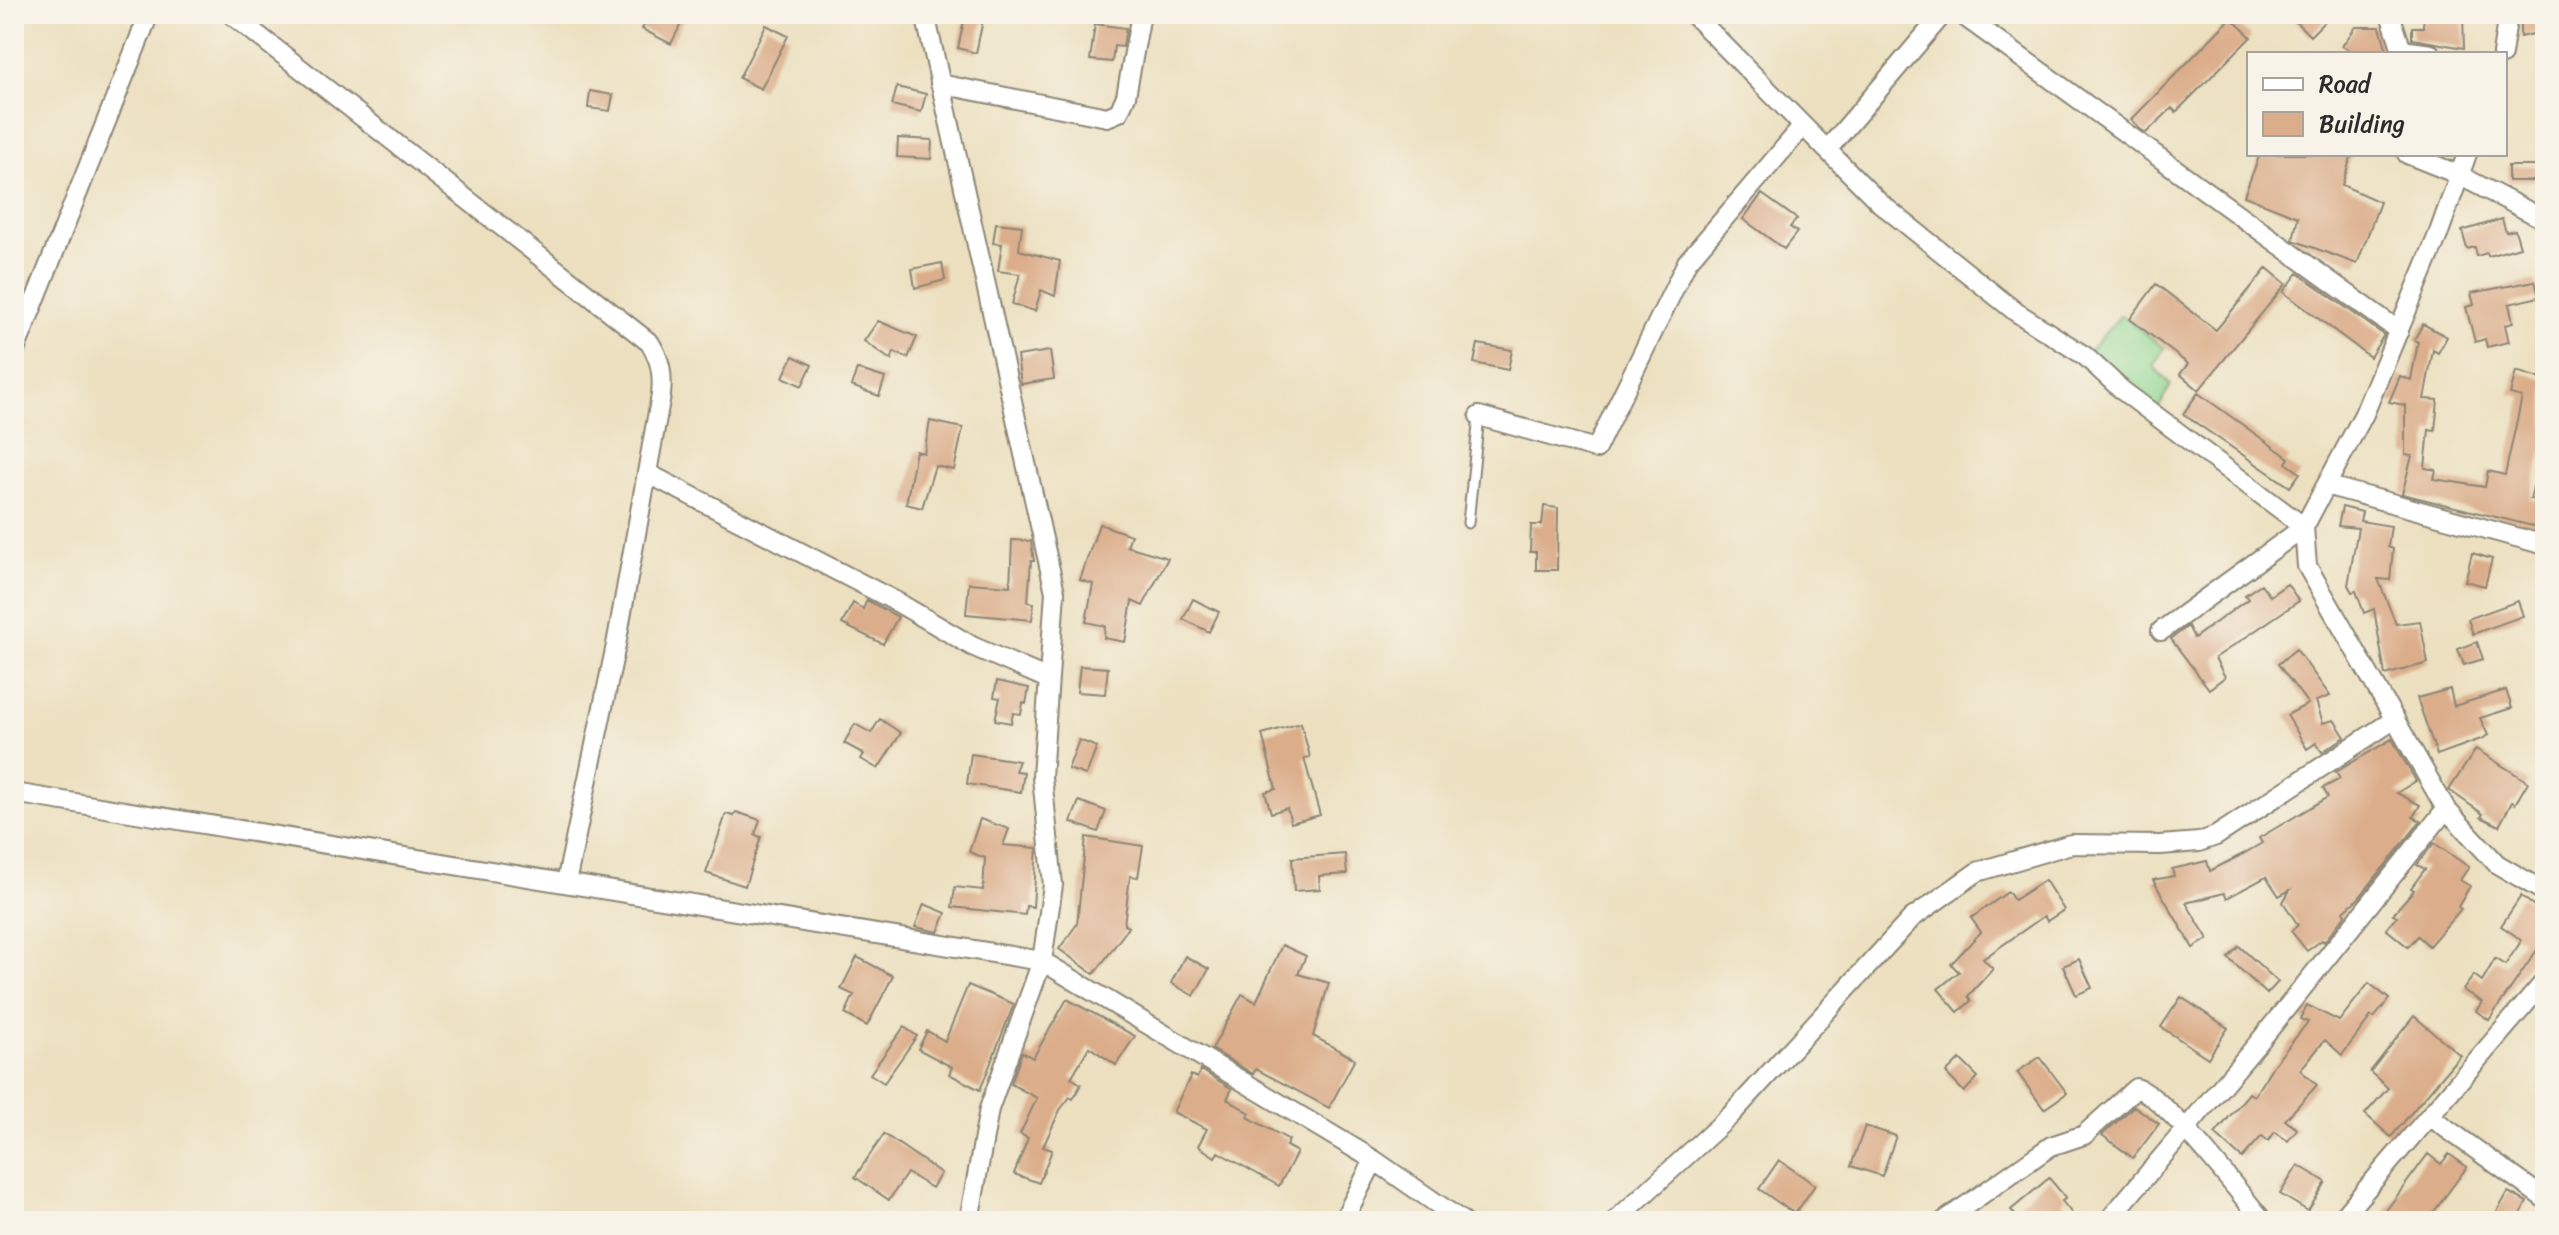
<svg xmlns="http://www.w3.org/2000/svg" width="2559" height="1235" viewBox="0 0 2559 1235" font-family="Sriracha,sans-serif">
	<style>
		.green { fill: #91d791; stroke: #5e815e; stroke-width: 2 }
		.building { fill: #dbad8a }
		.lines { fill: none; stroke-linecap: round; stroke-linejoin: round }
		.service-casing { stroke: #8c8676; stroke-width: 13 }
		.minor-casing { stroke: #8c8676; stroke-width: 22 }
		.service { stroke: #fff; stroke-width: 9 }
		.minor { stroke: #fff; stroke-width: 18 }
	</style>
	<rect width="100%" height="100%" fill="#f7f3e8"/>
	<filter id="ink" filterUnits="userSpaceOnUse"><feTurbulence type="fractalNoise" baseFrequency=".0125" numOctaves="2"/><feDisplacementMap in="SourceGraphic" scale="16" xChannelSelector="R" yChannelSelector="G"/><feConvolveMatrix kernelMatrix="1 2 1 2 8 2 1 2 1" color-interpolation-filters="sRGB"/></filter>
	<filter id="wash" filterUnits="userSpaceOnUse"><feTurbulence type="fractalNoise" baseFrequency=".006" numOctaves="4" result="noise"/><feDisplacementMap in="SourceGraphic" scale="32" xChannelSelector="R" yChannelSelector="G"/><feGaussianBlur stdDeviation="1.8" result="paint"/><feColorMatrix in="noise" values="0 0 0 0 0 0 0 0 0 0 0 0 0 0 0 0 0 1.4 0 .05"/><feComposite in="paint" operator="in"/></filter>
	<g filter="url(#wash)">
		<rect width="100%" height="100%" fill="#ece0c0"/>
		<path class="green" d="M 2121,315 L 2164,348 L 2153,366 L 2171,385 L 2155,415 L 2085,356 Z"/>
		<g id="blocks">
			<path class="building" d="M 650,14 L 686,14 L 671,44 L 642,29 Z
				M 2288,14 L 2332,14 L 2310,36 Z
				M 2424,14 L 2463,14 L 2464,48 L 2412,39 L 2412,27 L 2423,27 Z
				M 2545,14 L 2545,31 L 2520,37 L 2520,18 Z
				M 965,16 L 983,20 L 976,53 L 958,48 Z
				M 2231,18 L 2251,37 L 2176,112 L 2172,108 L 2146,133 L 2140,129 L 2131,120 Z
				M 1095,24 L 1126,28 L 1123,47 L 1114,46 L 1112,62 L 1090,60 Z
				M 766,25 L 788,36 L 761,89 L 739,78 Z
				M 2356,27 L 2380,27 L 2388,54 L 2357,54 L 2342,46 Z
				M 897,87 L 926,94 L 921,112 L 892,105 Z
				M 590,91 L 613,95 L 610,111 L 588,108 Z
				M 898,138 L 932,140 L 931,159 L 897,157 Z
				M 2260,154 L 2352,154 L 2342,185 L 2380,202 L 2357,264 L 2293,240 L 2298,217 L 2244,196 Z
				M 2508,166 L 2545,166 L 2545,181 L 2508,181 Z
				M 1762,194 L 1797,219 L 1790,227 L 1797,232 L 1784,249 L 1743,219 Z
				M 2502,219 L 2506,232 L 2515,230 L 2520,247 L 2488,256 L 2487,253 L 2477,256 L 2475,247 L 2467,249 L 2462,231 Z
				M 996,223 L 1022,226 L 1019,250 L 1060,261 L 1055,296 L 1041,290 L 1035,311 L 1012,304 L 1020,274 L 998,271 L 1002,244 L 993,243 Z
				M 942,263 L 945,280 L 915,288 L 912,269 Z
				M 2267,268 L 2286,284 L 2199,390 L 2180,374 L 2188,364 L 2130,319 L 2156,284 L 2216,330 Z
				M 2298,273 L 2384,335 L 2370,357 L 2283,292 Z
				M 2535,281 L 2539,297 L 2509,304 L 2513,323 L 2505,325 L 2509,342 L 2487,347 L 2485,339 L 2475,342 L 2466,307 L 2474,305 L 2471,293 Z
				M 878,321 L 917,337 L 908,358 L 894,352 L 891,360 L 864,341 Z
				M 2423,324 L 2447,337 L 2438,353 L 2433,350 L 2424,399 L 2438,400 L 2435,431 L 2429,430 L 2425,468 L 2436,470 L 2434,479 L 2485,487 L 2488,471 L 2505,475 L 2522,397 L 2510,394 L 2516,371 L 2545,380 L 2545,442 L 2530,499 L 2545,502 L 2545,529 L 2402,494 L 2412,456 L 2405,455 L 2405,405 L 2389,402 L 2400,376 L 2411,380 L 2418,342 L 2414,340 Z
				M 1478,344 L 1512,350 L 1508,370 L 1474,363 Z
				M 1050,351 L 1054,379 L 1021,384 L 1017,356 Z
				M 793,356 L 812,365 L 802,386 L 783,377 Z
				M 857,369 L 885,378 L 879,396 L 851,386 Z
				M 2198,393 L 2289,458 L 2286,463 L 2300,473 L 2290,487 L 2183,414 Z
				M 930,421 L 963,428 L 954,470 L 935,466 L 922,508 L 906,504 L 916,451 L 924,453 Z
				M 1544,506 L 1558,508 L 1557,570 L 1536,570 L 1536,552 L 1530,552 L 1531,525 L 1542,525 Z
				M 2342,507 L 2362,512 L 2360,521 L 2391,526 L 2388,547 L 2393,549 L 2390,580 L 2378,579 L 2396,624 L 2420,621 L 2428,663 L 2385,675 L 2374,609 L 2364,613 L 2356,591 L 2352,592 L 2348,585 L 2358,528 L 2338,526 Z
				M 1099,524 L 1131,535 L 1127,546 L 1168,558 L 1143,606 L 1132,601 L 1125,642 L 1104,638 L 1105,626 L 1086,622 L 1093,584 L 1080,580 Z
				M 1012,540 L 1031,541 L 1034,561 L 1031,561 L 1028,602 L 1034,603 L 1032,620 L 966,614 L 969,583 L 1010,586 Z
				M 2472,553 L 2492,559 L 2485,586 L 2465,581 Z
				M 2261,584 L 2270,596 L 2287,584 L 2299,601 L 2215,658 L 2225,677 L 2209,689 L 2171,639 L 2188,626 L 2194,638 L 2248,599 L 2245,595 Z
				M 1193,599 L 1219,612 L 1209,632 L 1183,619 Z
				M 867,600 L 898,617 L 883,644 L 842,624 L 853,603 L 863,609 Z
				M 2518,601 L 2523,616 L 2473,634 L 2468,619 Z
				M 2477,642 L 2483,659 L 2464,665 L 2458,649 Z
				M 2296,649 L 2330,696 L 2316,701 L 2323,723 L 2334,720 L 2345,737 L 2322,752 L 2316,743 L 2307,749 L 2287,715 L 2308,704 L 2278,664 Z
				M 1080,666 L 1108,668 L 1105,694 L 1077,692 Z
				M 997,681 L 1029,688 L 1026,704 L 1023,703 L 1021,714 L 1013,713 L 1011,723 L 995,720 L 1000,698 L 994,697 Z
				M 2450,689 L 2454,706 L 2506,690 L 2512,708 L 2480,718 L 2488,735 L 2481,739 L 2437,755 L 2417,698 Z
				M 880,719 L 901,733 L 878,769 L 861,759 L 864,754 L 844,743 L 855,724 L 871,733 Z
				M 1301,723 L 1310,757 L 1304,758 L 1320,815 L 1291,823 L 1287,808 L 1271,813 L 1265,792 L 1276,789 L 1262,734 Z
				M 2392,739 L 2416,781 L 2397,793 L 2420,805 L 2413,817 L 2421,821 L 2359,898 L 2344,911 L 2346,914 L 2324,942 L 2322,940 L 2307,951 L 2291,931 L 2298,925 L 2283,902 L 2290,890 L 2279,896 L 2266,877 L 2227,898 L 2224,893 L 2186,903 L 2208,939 L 2193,948 L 2153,880 L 2174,876 L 2172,869 L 2207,861 L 2210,871 L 2243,854 L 2262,843 L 2259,838 L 2328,797 L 2323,788 L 2340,779 L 2336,772 Z
				M 1079,740 L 1097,747 L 1086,775 L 1068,769 Z
				M 2476,749 L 2528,782 L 2515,804 L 2512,802 L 2499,826 L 2481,817 L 2483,814 L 2449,790 Z
				M 971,754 L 1019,761 L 1015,771 L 1024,772 L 1021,792 L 967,784 Z
				M 1079,801 L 1106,811 L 1098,832 L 1071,822 Z
				M 736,812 L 760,820 L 755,835 L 761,837 L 745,886 L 706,873 L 726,814 L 734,816 Z
				M 980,819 L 1009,829 L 1003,845 L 1037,848 L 1033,907 L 1026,906 L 1025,915 L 952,907 L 955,887 L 983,890 L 985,858 L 969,852 Z
				M 1086,837 L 1143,846 L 1138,877 L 1130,876 L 1124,925 L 1129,927 L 1094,974 L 1059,949 L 1077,924 Z
				M 2434,843 L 2469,867 L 2460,880 L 2470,886 L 2458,907 L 2461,909 L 2429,946 L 2418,936 L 2408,947 L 2386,929 L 2397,916 L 2393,914 L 2414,890 L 2411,888 L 2425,869 L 2417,865 Z
				M 1345,854 L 1347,874 L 1319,876 L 1320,889 L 1294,891 L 1292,858 Z
				M 2045,880 L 2064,910 L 2047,921 L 2044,916 L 1983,959 L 1993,969 L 1968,996 L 1971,1001 L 1958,1012 L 1938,989 L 1959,972 L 1951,964 L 1981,932 L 1971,918 L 2008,892 L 2014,900 Z
				M 2521,896 L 2545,914 L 2545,955 L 2537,950 L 2489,1020 L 2476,1011 L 2482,1002 L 2463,990 L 2474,975 L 2482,981 L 2495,959 L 2505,965 L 2522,940 L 2501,926 Z
				M 924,904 L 946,913 L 938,932 L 915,927 Z
				M 1282,945 L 1306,956 L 1298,974 L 1329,983 L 1313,1036 L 1355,1059 L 1329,1108 L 1256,1069 L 1253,1074 L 1212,1049 L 1242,994 L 1256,1002 Z
				M 2239,946 L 2278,982 L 2267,994 L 2228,958 Z
				M 1185,956 L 1209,969 L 1194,996 L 1171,983 Z
				M 857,957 L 893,976 L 867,1026 L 845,1014 L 854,995 L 841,989 Z
				M 2079,959 L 2092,988 L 2076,995 L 2063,966 Z
				M 2369,983 L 2389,999 L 2374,1018 L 2371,1016 L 2342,1055 L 2325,1040 L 2300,1070 L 2317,1085 L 2285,1120 L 2297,1129 L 2288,1141 L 2275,1132 L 2268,1141 L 2262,1136 L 2242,1158 L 2215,1134 L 2249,1093 L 2254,1096 L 2272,1067 L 2308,1022 L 2300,1019 L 2307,1005 L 2339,1021 Z
				M 968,985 L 1014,1004 L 980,1090 L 949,1074 L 952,1067 L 918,1049 L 927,1031 L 945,1041 Z
				M 2181,997 L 2228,1028 L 2208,1058 L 2161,1027 Z
				M 1067,999 L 1135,1036 L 1116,1065 L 1089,1047 L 1071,1078 L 1081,1084 L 1073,1099 L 1070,1097 L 1060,1110 L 1043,1147 L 1052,1150 L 1039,1183 L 1014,1174 L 1028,1138 L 1020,1134 L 1037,1098 L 1011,1084 L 1022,1052 L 1033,1058 Z
				M 2414,1016 L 2460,1055 L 2391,1137 L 2365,1114 L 2388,1088 L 2370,1072 Z
				M 904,1027 L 917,1036 L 884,1083 L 870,1074 Z
				M 2040,1057 L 2067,1093 L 2044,1109 L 2017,1072 Z
				M 1960,1059 L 1978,1077 L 1964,1092 L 1946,1073 Z
				M 1201,1070 L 1232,1089 L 1227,1099 L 1250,1113 L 1248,1117 L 1289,1140 L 1286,1146 L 1297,1152 L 1279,1186 L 1218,1152 L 1215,1157 L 1198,1146 L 1207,1129 L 1173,1112 L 1191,1075 L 1197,1078 Z
				M 2134,1106 L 2159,1124 L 2133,1158 L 2102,1135 Z
				M 1865,1126 L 1896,1136 L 1882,1176 L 1851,1166 Z
				M 884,1134 L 941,1173 L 932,1188 L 907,1173 L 889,1200 L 855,1177 Z
				M 2428,1154 L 2441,1164 L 2449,1154 L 2467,1167 L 2427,1221 L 2397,1221 L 2385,1212 Z
				M 1779,1160 L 1815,1185 L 1795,1214 L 1759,1189 Z
				M 2298,1165 L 2326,1182 L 2308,1211 L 2280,1194 Z
				M 2049,1178 L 2066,1198 L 2062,1201 L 2078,1221 L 2020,1221 L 2011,1210 Z
				M 2508,1192 L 2527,1202 L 2517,1221 L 2492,1221 Z"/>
		</g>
	</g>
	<g filter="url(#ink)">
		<use href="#blocks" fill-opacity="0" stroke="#8c8676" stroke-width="2"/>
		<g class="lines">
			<g class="service-casing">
				<path id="service" d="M 1468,523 L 1479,416"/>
			</g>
			<g class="minor-casing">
				<path id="minor" d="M 231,14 L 650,343 C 661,361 663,374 661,395 L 616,645 L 566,883
					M 925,14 L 1055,592 L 1042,777 L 1053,885 L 1042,961 L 989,1109 L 969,1221
					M 1693,14 L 1827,150 L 1943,14
					M 1961,14 L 2399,331
					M 2390,14 L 2402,50 L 2431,54
					M 2502,54 L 2508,14
					M 940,84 L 1107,117 L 1119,112 L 1126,96 L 1141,14
					M 1827,150 L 1880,203 L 2016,312 L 2085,356 L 2123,391 L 2304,527 L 2161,631
					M 2407,154 L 2457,174 L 2545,220
					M 2467,154 L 2438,235 L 2364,414 L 2304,527 L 2307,566 L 2446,809 L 2497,864 L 2545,892
					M 14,353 L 149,14
					M 1479,416 L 1596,449 L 1687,262 L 1803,126
					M 647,473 L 897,602 L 972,646 L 1048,679
					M 2329,486 L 2545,545
					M 14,793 L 1042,961 L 1374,1160 L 1462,1221
					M 2429,1116 L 2545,1199
					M 1343,1221 L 1374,1160
					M 1615,1221 L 1730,1116 L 1912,918 L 1977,872 L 2071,844 L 2160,845 L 2199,842 L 2216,836 L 2395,719
					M 1944,1221 L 2051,1146 L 2084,1135 L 2136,1088 C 2165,1095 2240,1194 2263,1221
					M 2108,1221 L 2259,1042 L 2446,809
					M 2339,1221 L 2545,981"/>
			</g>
			<use href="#service" class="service"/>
			<use href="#minor" class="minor"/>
		</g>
	</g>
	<rect width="2559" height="1235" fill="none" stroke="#f7f3e8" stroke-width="48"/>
	<rect x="2247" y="52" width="260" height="104" fill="#f7f3e8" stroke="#a5a39c" stroke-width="2"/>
	<rect x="2263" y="78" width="40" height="12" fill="#ffffff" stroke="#a5a39c" stroke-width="2"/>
	<text x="2319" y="92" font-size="24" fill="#2b2b2b">Road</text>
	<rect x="2263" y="112" width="40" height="24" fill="#dbad8a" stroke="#a5a39c" stroke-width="2"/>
	<text x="2319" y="132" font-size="24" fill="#2b2b2b">Building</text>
</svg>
